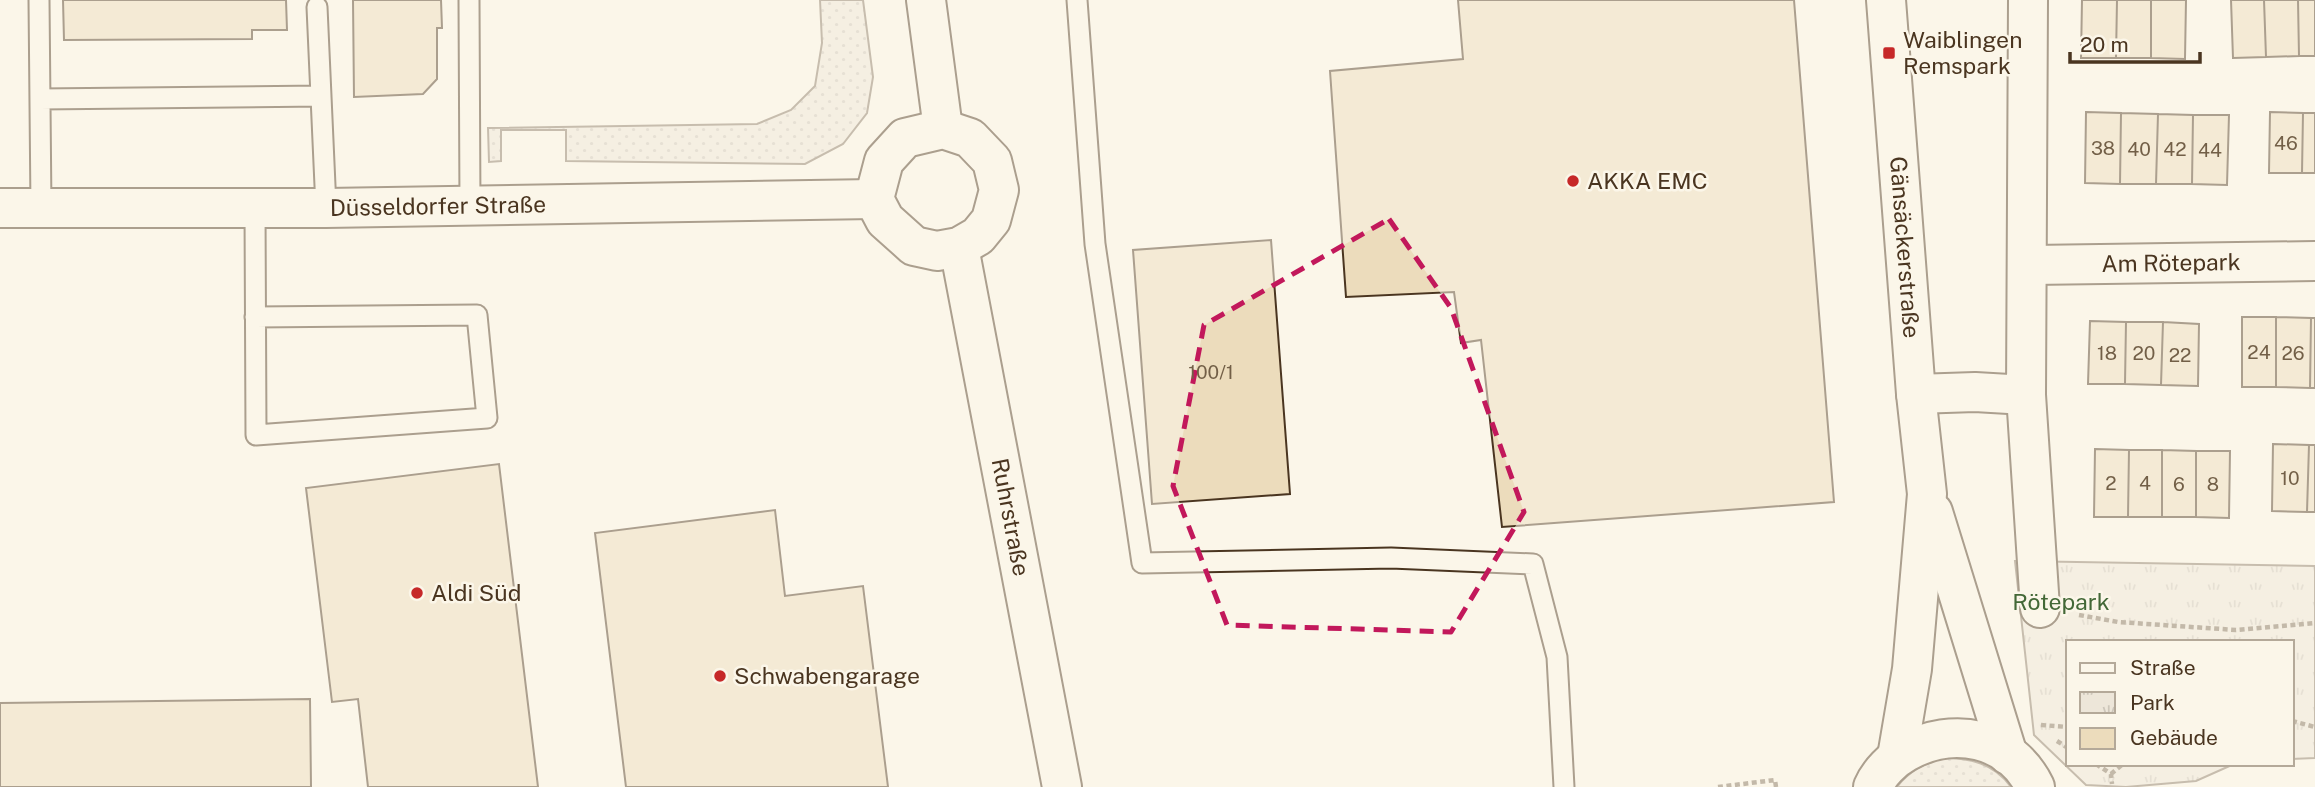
<svg xmlns="http://www.w3.org/2000/svg" width="2315" height="787" viewBox="0 0 2315 787" font-family="'Public Sans',sans-serif">
	<style>
		.grass { fill: url(#grass-dots); stroke: #887966; stroke-width: 2 }
		.park { fill: url(#park-tufts); stroke: #887966; stroke-width: 2 }
		.building { fill: #ecdcbc; stroke: #4a3520; stroke-width: 2 }
		.lines { fill: none; stroke-linecap: round; stroke-linejoin: round }
		.service-casing { stroke: #4a3520; stroke-width: 23 }
		.minor-casing { stroke: #4a3520; stroke-width: 42 }
		.path { stroke: #7f6f5c; stroke-width: 4.5; stroke-dasharray: 5 3.5; stroke-linecap: butt }
		.service { stroke: #fbf6e9; stroke-width: 19 }
		.minor { stroke: #fbf6e9; stroke-width: 38 }
		.marked { fill: none; stroke: #c2185b; stroke-width: 5; stroke-dasharray: 14 9; stroke-linejoin: round }
		.poi-dot { fill: #c62828; stroke: #fbf6e9; stroke-width: 2.5 }
		.labels { text-anchor: middle; stroke-width: 5; stroke-linejoin: round; paint-order: stroke }
		.number-label { font-size: 19px; fill: #725f47 }
		.poi-label { font-size: 23px; fill: #4a3520; stroke: #fbf6e9; text-anchor: start }
		.street-label { font-size: 23px; fill: #4a3520; stroke: #fbf6e9 }
		.park-label { font-size: 23px; fill: #436837; stroke: #fbf6e9 }
	</style>
	<defs>
		<pattern id="grass-dots" width="8" height="8" patternUnits="userSpaceOnUse" patternTransform="scale(1.75)"><rect width="8" height="8" fill="#ede6d9"/><path d="M2 2h.1M6 6h.1" fill="none" stroke="#cdc6ba" stroke-width="1.8" stroke-linecap="round"/></pattern>
		<pattern id="park-tufts" width="24" height="20" patternUnits="userSpaceOnUse" patternTransform="scale(1.75)"><rect width="24" height="20" fill="#ede6d9"/><path d="M3 7l-1-3M5 7V3M7 7l1-3M15 17l-1-3M17 17v-4M19 17l1-3" fill="none" stroke="#cdc6ba"/></pattern>
	</defs>
	<rect width="100%" height="100%" fill="#fbf6e9"/>
	<path class="grass" d="M 820,0 L 863,0 L 873,77 L 867,113 L 843,144 L 805,164 L 566,161 L 566,130 L 501,130 L 501,161 L 489,162 L 488,128 L 757,124 L 791,110 L 815,86 L 822,43 Z
		M 1943,758 C 1970,758 1994,763 2011,787 L 1897,787 C 1909,771 1924,764 1943,758 Z"/>
	<path class="park" d="M 2015,561 L 2315,566 L 2315,758 L 2292,759 L 2292,642 L 2068,642 L 2068,764 L 2234,764 L 2196,781 L 2126,787 L 2086,785 L 2034,735 Z"/>
	<path class="building" d="M 63,0 L 286,0 L 287,30 L 252,30 L 252,39 L 64,40 Z
		M 353,0 L 441,0 L 442,28 L 437,28 L 437,79 L 423,94 L 354,97 Z
		M 1458,0 L 1794,0 L 1834,502 L 1502,527 L 1481,340 L 1461,343 L 1454,292 L 1346,297 L 1330,71 L 1463,59 Z
		M 2082,0 L 2117,0 L 2116,58 L 2081,58 Z
		M 2117,0 L 2151,0 L 2151,58 L 2116,58 Z
		M 2151,0 L 2186,0 L 2185,59 L 2151,58 Z
		M 2231,0 L 2264,0 L 2266,57 L 2233,58 Z
		M 2264,0 L 2298,0 L 2299,56 L 2266,57 Z
		M 2298,0 L 2315,0 L 2315,56 L 2299,56 Z
		M 2086,112 L 2121,113 L 2120,184 L 2085,183 Z
		M 2270,112 L 2303,113 L 2302,173 L 2269,173 Z
		M 2121,113 L 2158,114 L 2156,184 L 2120,184 Z
		M 2303,113 L 2315,113 L 2315,173 L 2302,173 Z
		M 2158,114 L 2193,115 L 2192,184 L 2156,184 Z
		M 2193,115 L 2229,115 L 2227,185 L 2192,184 Z
		M 1271,240 L 1290,494 L 1152,504 L 1133,250 Z
		M 2242,317 L 2276,317 L 2276,387 L 2242,387 Z
		M 2276,317 L 2311,318 L 2310,388 L 2276,387 Z
		M 2311,318 L 2315,318 L 2315,388 L 2310,388 Z
		M 2090,321 L 2126,322 L 2125,384 L 2088,384 Z
		M 2126,322 L 2163,322 L 2161,385 L 2125,384 Z
		M 2163,322 L 2199,324 L 2198,386 L 2161,385 Z
		M 2273,444 L 2309,445 L 2307,512 L 2272,511 Z
		M 2309,445 L 2315,445 L 2315,512 L 2307,512 Z
		M 2095,449 L 2129,450 L 2128,517 L 2094,517 Z
		M 2129,450 L 2162,450 L 2162,517 L 2128,517 Z
		M 2162,450 L 2196,451 L 2196,517 L 2162,517 Z
		M 2196,451 L 2230,451 L 2229,518 L 2196,517 Z
		M 499,464 L 538,787 L 368,787 L 358,699 L 332,702 L 306,488 Z
		M 775,510 L 785,596 L 863,586 L 888,787 L 626,787 L 595,533 Z
		M 310,699 L 311,787 L 0,787 L 0,703 Z"/>
	<g class="lines">
		<g class="service-casing">
			<path id="service" d="M 39,0 L 41,208
				M 469,0 L 470,206
				M 1077,0 L 1095,244 L 1142,563 L 1391,558 L 1533,564 L 1557,657 L 1564,787
				M 317,7 L 326,208
				M 40,99 L 321,96
				M 255,208 L 256,435 L 487,418 L 477,315 L 255,317"/>
		</g>
		<g class="minor-casing">
			<g id="minor">
				<path d="M 926,0 L 943,129"/>
				<path id="s1" d="M 1886,0 L 1916,394 L 1927,494 L 1912,669 L 1897,757"/>
				<path d="M 943,129 L 970,138 L 992,161 L 999,190 L 991,220 L 978,236 L 959,247 L 937,251 L 914,246 L 885,220 L 874,199 L 884,161 L 905,138 Z"/>
				<path id="s2" d="M 0,208 L 326,208 L 874,199"/>
				<path id="s3" d="M 959,247 L 1062,787"/>
				<path id="s4" d="M 2027,265 L 2315,261"/>
				<path d="M 1916,394 L 1975,392 L 2026,395 L 2028,0"/>
				<path d="M 2026,395 L 2040,608"/>
				<path d="M 1933,512 L 2008,755"/>
				<path d="M 1873,787 C 1879,773 1893,759 1906,752 C 1953,726 2010,736 2035,787"/>
			</g>
		</g>
		<path class="path" d="M 2079,615 L 2118,622 L 2236,630 L 2315,623
			M 2292,721 L 2315,727
			M 2041,725 L 2068,727
			M 2057,741 L 2068,748
			M 2096,764 L 2111,774 L 2112,784
			M 2111,774 L 2123,764
			M 1718,787 L 1775,780 L 1776,787"/>
		<use href="#service" class="service"/>
		<use href="#minor" class="minor"/>
	</g>
	<path d="M0 0H2315V787H0ZM 1389,219 L 1451,308 L 1524,512 L 1451,632 L 1227,625 L 1173,486 L 1204,325 Z" fill="#fbf6e9" fill-opacity=".55" fill-rule="evenodd"/>
	<path class="marked" d="M 1389,219 L 1451,308 L 1524,512 L 1451,632 L 1227,625 L 1173,486 L 1204,325 Z"/>
	<g class="poi-dot">
		<rect x="1882" y="46" width="14" height="14" rx="3.5"/>
		<circle cx="1573" cy="181" r="7"/>
		<circle cx="417" cy="593" r="7"/>
		<circle cx="720" cy="676" r="7"/>
	</g>
	<g class="labels">
		<g class="number-label">
			<text x="2286" y="150">46</text>
			<text x="2103" y="155">38</text>
			<text x="2139" y="156">40</text>
			<text x="2175" y="156">42</text>
			<text x="2210" y="157">44</text>
			<text x="2259" y="359">24</text>
			<text x="2107" y="360">18</text>
			<text x="2144" y="360">20</text>
			<text x="2293" y="360">26</text>
			<text x="2180" y="362">22</text>
			<text x="1211" y="379">100/1</text>
			<text x="2290" y="485">10</text>
			<text x="2111" y="490">2</text>
			<text x="2145" y="490">4</text>
			<text x="2179" y="491">6</text>
			<text x="2213" y="491">8</text>
		</g>
		<g class="poi-label">
			<text x="1903" y="48">Waiblingen<tspan x="1903" dy="26">Remspark</tspan></text>
			<text x="1587" y="189">AKKA EMC</text>
			<text x="431" y="601">Aldi Süd</text>
			<text x="734" y="684">Schwabengarage</text>
		</g>
		<g class="street-label">
			<text dy="8" stroke="none"><textPath href="#s2" startOffset="438">Düsseldorfer Straße</textPath></text>
			<text dy="8" stroke="none"><textPath href="#s1" startOffset="248">Gänsäckerstraße</textPath></text>
			<text dy="8" stroke="none"><textPath href="#s4" startOffset="144">Am Rötepark</textPath></text>
			<text dy="8" stroke="none"><textPath href="#s3" startOffset="275">Ruhrstraße</textPath></text>
		</g>
		<g class="park-label">
			<text x="2061" y="610">Rötepark</text>
		</g>
	</g>
	<rect x="2066" y="640" width="228" height="126" fill="#fbf6e9" stroke="#b4a999" stroke-width="2"/>
	<rect x="2080" y="663" width="35" height="10" fill="#fbf6e9" stroke="#b4a999" stroke-width="2"/>
	<text x="2130" y="675" font-size="21" fill="#4a3520">Straße</text>
	<rect x="2080" y="692" width="35" height="21" fill="url(#park-tufts)" stroke="#b4a999" stroke-width="2"/>
	<text x="2130" y="710" font-size="21" fill="#4a3520">Park</text>
	<rect x="2080" y="728" width="35" height="21" fill="#ecdcbc" stroke="#b4a999" stroke-width="2"/>
	<text x="2130" y="745" font-size="21" fill="#4a3520">Gebäude</text>
	<path d="M2070 52v10h130v-10" fill="none" stroke="#4a3520" stroke-width="3.5"/>
	<text x="2080" y="52" font-size="21" fill="#4a3520" stroke="#fbf6e9" stroke-width="5" paint-order="stroke">20 m</text>
</svg>
